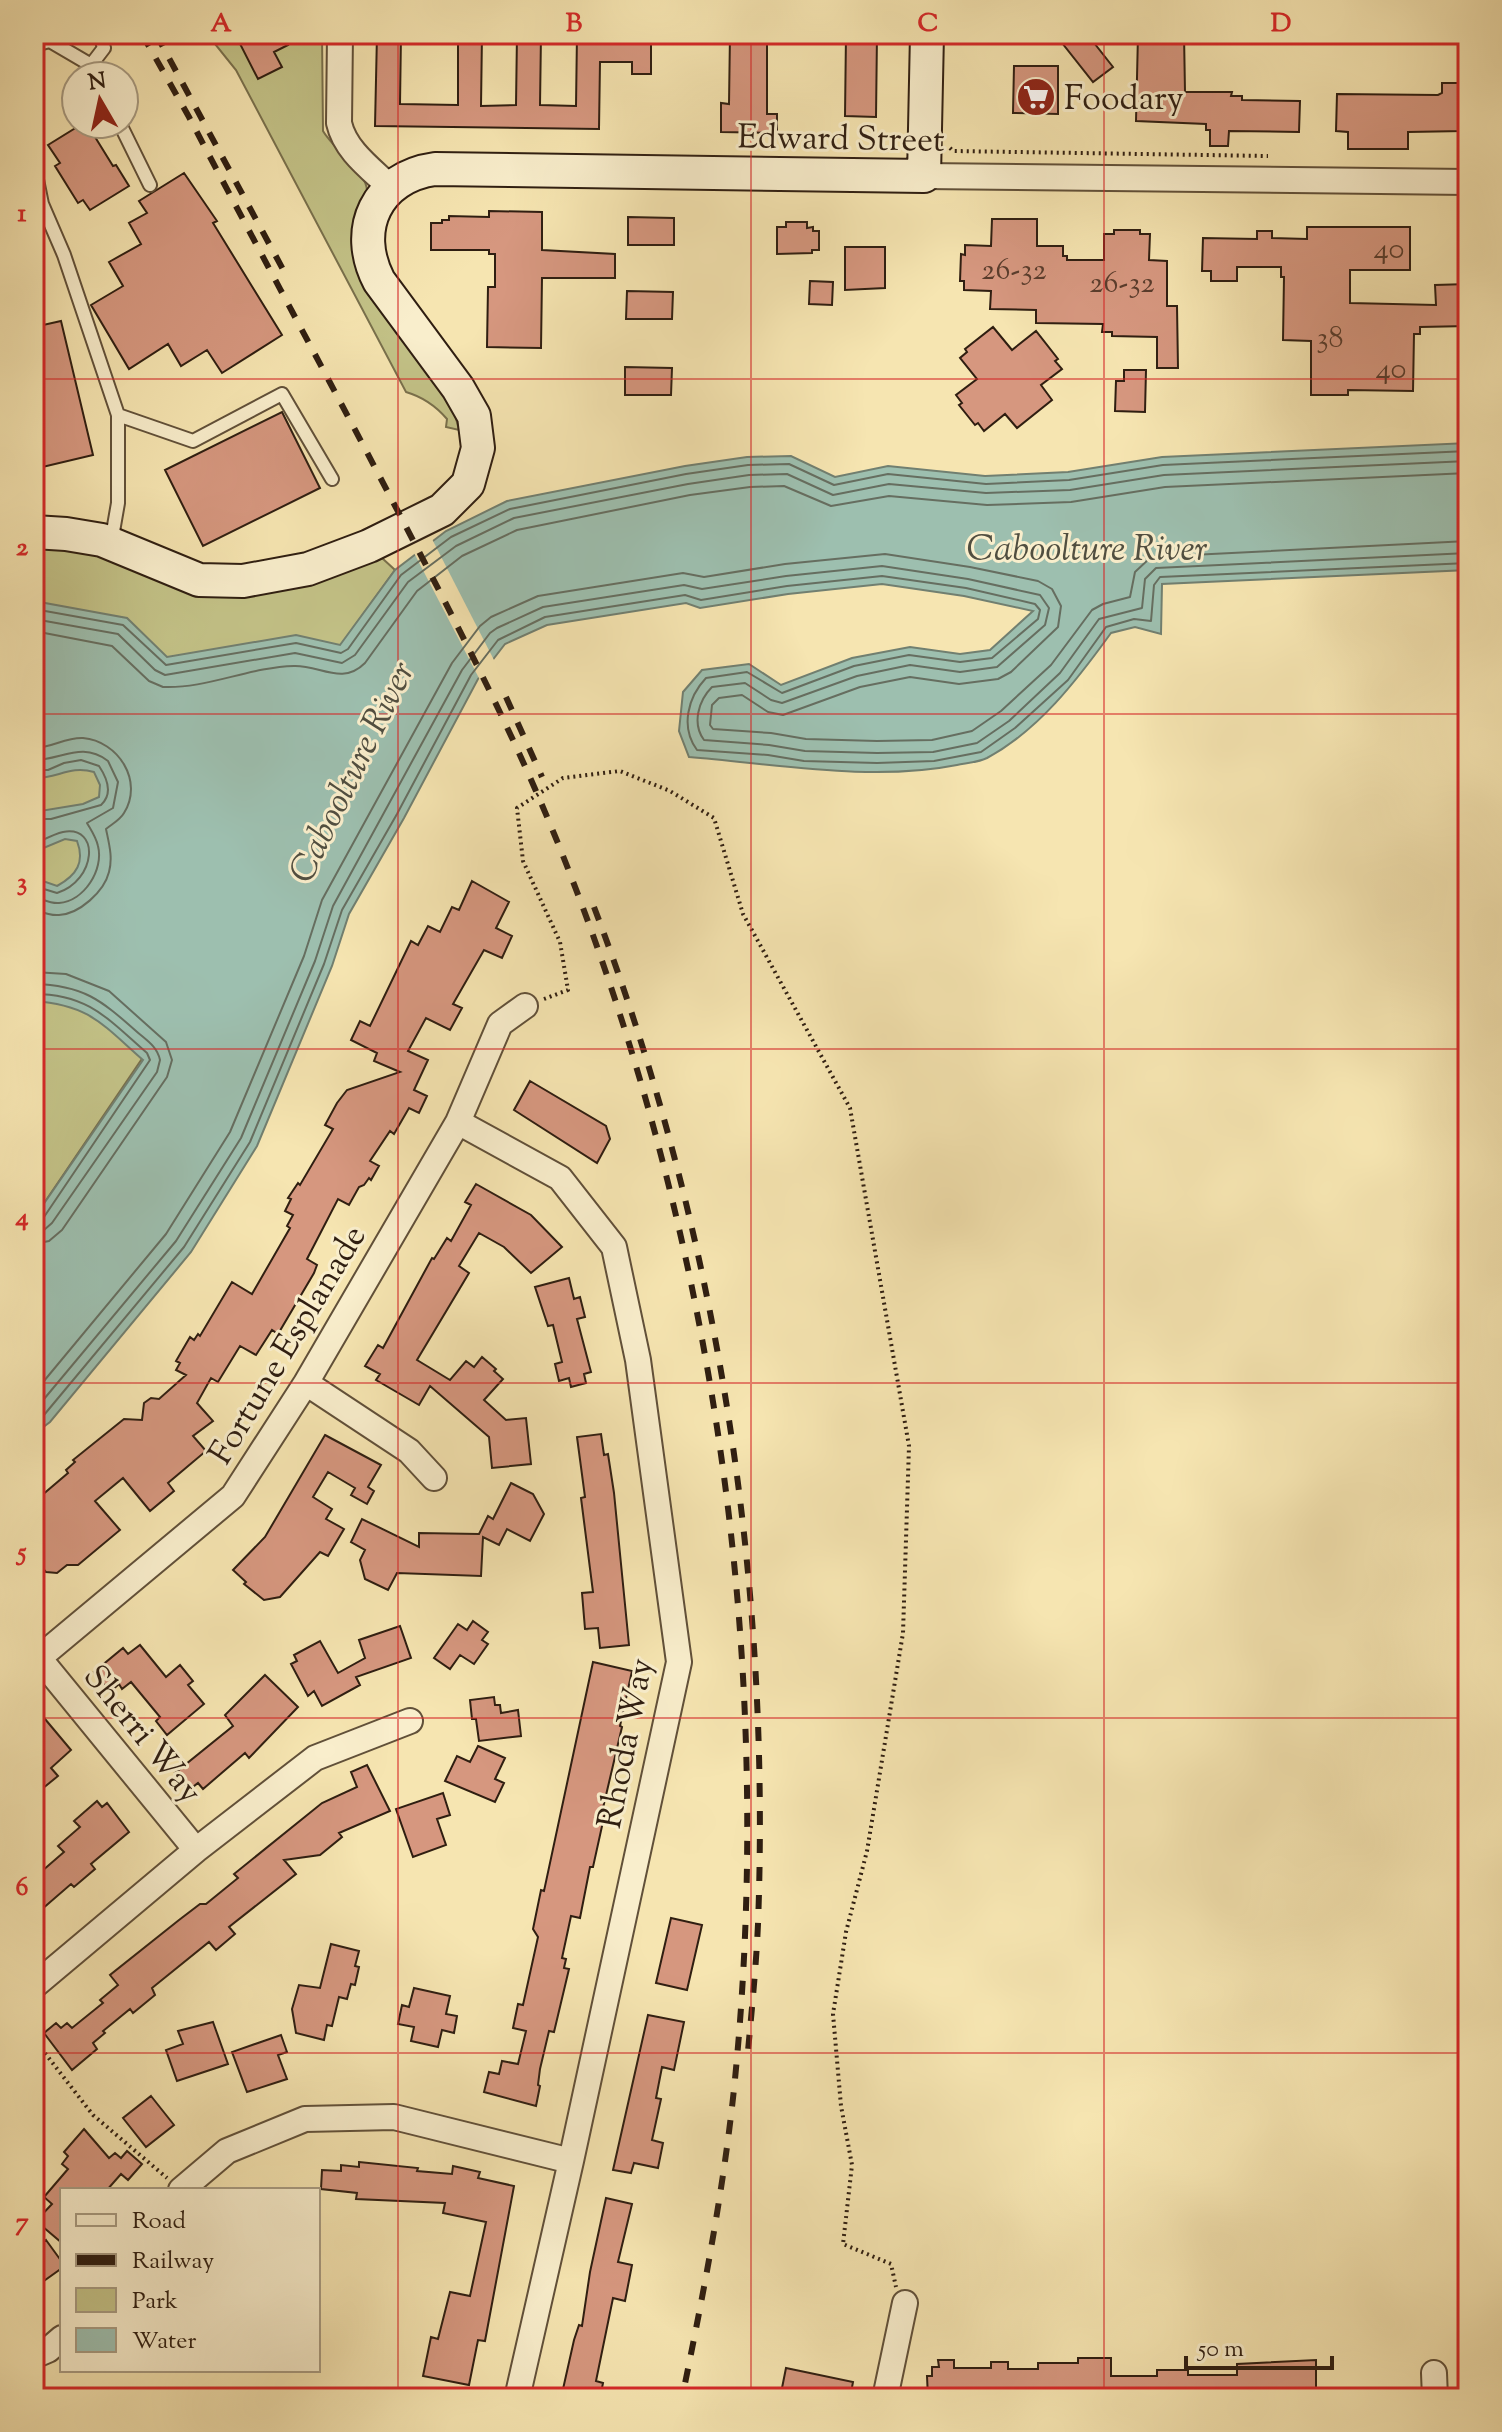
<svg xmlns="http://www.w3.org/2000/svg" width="1502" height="2432" viewBox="0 0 1502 2432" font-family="'Sorts Mill Goudy',serif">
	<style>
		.green { fill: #c3c287; stroke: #79704c; stroke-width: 2 }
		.water { fill: #9dbfaf; stroke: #717f70; stroke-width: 2 }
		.pier { fill: #f6e5b1 }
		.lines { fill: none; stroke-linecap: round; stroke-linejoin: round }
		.shore { stroke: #666e60; stroke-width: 2 }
		.building { fill: #d6977f; stroke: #2f1e11; stroke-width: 2 }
		.lane-casing { stroke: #615039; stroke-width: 16 }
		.street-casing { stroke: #615039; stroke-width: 28 }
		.secondary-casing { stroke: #2f1e11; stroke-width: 36 }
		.path { stroke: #2f1e11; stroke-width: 4; stroke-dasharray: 2 4; stroke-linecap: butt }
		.lane { stroke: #f9eecc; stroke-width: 12 }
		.street { stroke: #f9eecc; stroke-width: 24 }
		.secondary { stroke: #f9eecc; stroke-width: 32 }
		.rail { stroke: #2f1e11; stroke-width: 6; stroke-dasharray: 14 14; stroke-linecap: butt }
		.grid { fill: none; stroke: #d62828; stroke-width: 2; stroke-opacity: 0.55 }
		.labels { text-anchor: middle; stroke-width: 6; stroke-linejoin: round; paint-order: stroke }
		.number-label { font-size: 30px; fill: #593c2c }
		.poi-label { font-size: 34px; fill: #2f1e11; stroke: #f9eecc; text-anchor: start }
		.street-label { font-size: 34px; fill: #2f1e11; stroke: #f9eecc }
		.water-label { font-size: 36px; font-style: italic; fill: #504e40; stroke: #f9eecc }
		.neatline { fill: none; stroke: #d62828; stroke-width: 3 }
		.grid-label { font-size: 26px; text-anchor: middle; font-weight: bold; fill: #d62828 }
	</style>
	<rect width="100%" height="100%" fill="#f6e5b1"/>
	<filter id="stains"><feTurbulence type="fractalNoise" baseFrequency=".0025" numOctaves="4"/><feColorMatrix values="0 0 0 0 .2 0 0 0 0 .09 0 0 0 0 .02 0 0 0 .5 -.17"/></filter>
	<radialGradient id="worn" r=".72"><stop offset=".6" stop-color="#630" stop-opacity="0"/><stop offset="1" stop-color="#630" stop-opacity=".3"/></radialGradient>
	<path class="green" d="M 207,34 L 322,34 L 323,131 C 333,149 368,172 367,192 C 366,206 359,222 355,235 L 453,407 L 459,430 L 446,427 L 447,419 C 435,405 423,397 406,392 L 236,70 Z
		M 34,532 L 200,580 L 369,546 L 395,570 L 341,645 L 230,895 L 173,1013 L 34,1218 Z"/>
	<path class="water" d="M 1468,443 L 1468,570 L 1162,584 L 1161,634 L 1135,627 L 1111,633 C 1077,680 1039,730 987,758 C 979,762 967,763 957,765 C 872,782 776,764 689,757 L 679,731 L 683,692 L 702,670 L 749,664 L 781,685 L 852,658 L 910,647 L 960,654 L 990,650 L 1033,611 L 964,596 L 882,584 L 788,594 L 700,608 L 686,603 L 547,625 L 505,644 L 478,679 L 404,818 L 349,914 L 332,966 L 257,1146 L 191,1252 L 50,1422 L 34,1434 L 34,1218 L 143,1060 C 103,1025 90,1005 34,1001 L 34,878 L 57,886 C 77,875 85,862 77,841 L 65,839 L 34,852 L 34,812 L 83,804 L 99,797 L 100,785 L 94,772 C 69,765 57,779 34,778 L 34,601 L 127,618 L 167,657 L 296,635 L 340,645 L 395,570 L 446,531 L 507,501 L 685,466 L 747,457 L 791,456 L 835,477 L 888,466 L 985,476 L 1068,472 L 1162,457 Z"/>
	<path class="pier" d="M 431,537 L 495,662 L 481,682 L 413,551 Z"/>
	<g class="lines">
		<path class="shore" d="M 34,609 L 123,625 L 166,665 L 296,643 L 341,653 L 348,649 L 401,575 L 451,537 L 510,509 L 686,474 L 748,465 L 789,464 L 834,485 L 888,474 L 986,484 L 1069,480 L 1163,465 L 1468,451
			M 34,619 L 118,634 L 155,670 L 165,675 L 295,653 L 342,663 L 355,655 L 408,582 L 456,546 L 514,518 L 688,484 L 749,475 L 787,474 L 833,495 L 889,484 L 986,493 L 1070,490 L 1164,475 L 1468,461
			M 34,631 L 112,646 L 149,681 L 163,687 C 206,689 250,667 294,666 C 320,665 342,686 365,663 L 417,591 L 462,556 L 517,530 L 690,495 L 750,487 L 784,486 L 831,506 L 889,496 L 987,505 L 1071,502 L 1165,487 L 1468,473
			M 34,748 C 51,748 66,737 83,738 C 118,741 144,781 124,813 C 120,820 112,824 106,829 C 109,844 113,857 109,872 C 104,892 79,914 59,915 C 50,916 42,912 34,909
			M 34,760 C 61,760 82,741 108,761 L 118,782 L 113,808 L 87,823 C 91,830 96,837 98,846 C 104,870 84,901 59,903 C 51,904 42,899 34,897
			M 34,770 L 48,770 L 64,763 L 81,760 L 99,766 C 107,778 113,794 101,805 L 51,819 L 34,819
			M 34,844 C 43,840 54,834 63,832 C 101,825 96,881 57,893 L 34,886
			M 34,972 L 66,974 L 109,991 L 166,1042 L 172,1060 L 167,1077 L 62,1230 L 49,1241 L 34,1244
			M 34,984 C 83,985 101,1000 136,1031 C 146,1040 157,1046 160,1060 L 157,1072 L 52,1223 L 44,1230 L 34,1232
			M 34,994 C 89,994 109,1020 147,1053 L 150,1060 L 44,1217 L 34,1221
			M 34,1393 L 166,1234 L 230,1132 L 304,956 L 322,900 L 452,663 L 480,626 L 491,617 L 538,596 L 683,573 L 704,577 L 785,564 L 885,554 L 970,567 L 1038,581 L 1052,589 L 1061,606 L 1058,627 L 1011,672 L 998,679 L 959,684 L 910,677 L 860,687 L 783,715 L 768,712 L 742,695 L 719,698 L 712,705 L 710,725 L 713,729 L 771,733 L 806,739 L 877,741 L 932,740 L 972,731 L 1001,711 L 1051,665 L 1092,610 L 1103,604 L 1130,597 L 1135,572 L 1151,557 L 1468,541
			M 34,1411 L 176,1241 L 241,1138 L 315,961 L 333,906 L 462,670 L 490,633 L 497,628 L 543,607 L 684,585 L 702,589 L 786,576 L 882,566 L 968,579 L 1040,595 L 1049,608 L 1045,625 L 997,667 L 960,672 L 910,665 L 857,676 L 782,703 L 771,700 L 745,683 L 712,687 C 698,701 692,724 704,740 L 769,745 L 805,751 L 877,753 L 933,752 L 977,743 L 1009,721 L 1060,673 L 1099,619 L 1142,608 L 1145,579 L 1156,568 L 1468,553
			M 34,1424 L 44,1415 L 184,1247 L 250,1142 L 324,964 L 342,910 L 397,814 L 471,675 L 498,640 L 545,617 L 685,595 L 701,600 L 787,586 L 882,576 L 966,588 L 1035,604 L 1040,610 L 1038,619 L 992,658 L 960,662 L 909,655 L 854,666 L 782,693 L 747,672 L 706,678 C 688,697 680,727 697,750 L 768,755 L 804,761 L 877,763 L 934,761 L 981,752 L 1015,728 L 1068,680 L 1106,627 L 1134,619 L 1151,621 L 1154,585 L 1160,577 L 1468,563"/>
	</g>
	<path class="building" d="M 235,34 L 282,34 L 288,45 L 274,52 L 282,67 L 258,79 Z
		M 377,34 L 401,34 L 400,104 L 458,105 L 458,34 L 482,34 L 481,106 L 516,105 L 517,34 L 541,34 L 540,105 L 576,106 L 577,34 L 651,34 L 651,74 L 632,74 L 632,62 L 600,62 L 599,129 L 375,126 Z
		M 730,34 L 767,34 L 767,114 L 777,114 L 777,133 L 721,132 L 721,103 L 729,104 Z
		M 846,34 L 877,34 L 876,117 L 845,116 Z
		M 1055,34 L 1087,34 L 1113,67 L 1093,82 Z
		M 1138,34 L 1184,34 L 1185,92 L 1232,92 L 1231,96 L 1242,96 L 1242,100 L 1300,101 L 1299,132 L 1229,131 L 1228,146 L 1210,146 L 1210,130 L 1206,130 L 1206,124 L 1136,121 Z
		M 1014,66 L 1058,66 L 1058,114 L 1013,113 Z
		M 1442,83 L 1460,83 L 1463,99 L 1468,99 L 1468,128 L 1463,128 L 1463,131 L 1408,132 L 1408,149 L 1348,149 L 1348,132 L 1336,131 L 1337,94 L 1438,95 L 1442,93 Z
		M 82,124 L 87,124 L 113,166 L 116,165 L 129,186 L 90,210 L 83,200 L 78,203 L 55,166 L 60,163 L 48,145 Z
		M 184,173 L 217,221 L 213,223 L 282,335 L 222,373 L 207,350 L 181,366 L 168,344 L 129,369 L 91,305 L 123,286 L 109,262 L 141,244 L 129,223 L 147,213 L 139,201 Z
		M 489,211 L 542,212 L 542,250 L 615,254 L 615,278 L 542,278 L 541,348 L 487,347 L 488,287 L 495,287 L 495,254 L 489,254 L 489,250 L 431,250 L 431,223 L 442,223 L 442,220 L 449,220 L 449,216 L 489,217 Z
		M 628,217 L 674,218 L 674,245 L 628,245 Z
		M 992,219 L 1037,219 L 1037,246 L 1063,246 L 1063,256 L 1067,256 L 1067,260 L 1104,260 L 1104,234 L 1114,234 L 1114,230 L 1140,230 L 1140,234 L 1150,234 L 1149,260 L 1167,261 L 1167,306 L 1177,306 L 1178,368 L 1157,368 L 1157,337 L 1112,336 L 1112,332 L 1102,332 L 1103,324 L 1036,323 L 1036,310 L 990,309 L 991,291 L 964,290 L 964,281 L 960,281 L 961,254 L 965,255 L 965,245 L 991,246 Z
		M 786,222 L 807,222 L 807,228 L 813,227 L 813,231 L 819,231 L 819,250 L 812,250 L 812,253 L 777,254 L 777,227 L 786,227 Z
		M 1307,227 L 1410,227 L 1410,270 L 1350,270 L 1350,303 L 1436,305 L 1435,285 L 1468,284 L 1468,326 L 1420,327 L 1420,334 L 1414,334 L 1413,391 L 1348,390 L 1348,395 L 1311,395 L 1311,341 L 1283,340 L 1284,277 L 1281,277 L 1281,267 L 1237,267 L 1237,281 L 1211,281 L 1211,271 L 1202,271 L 1203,238 L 1257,239 L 1257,231 L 1272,231 L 1272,238 L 1307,239 Z
		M 845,247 L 885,247 L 885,288 L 845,290 Z
		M 810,281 L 833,282 L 832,305 L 809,304 Z
		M 627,291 L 673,292 L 672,319 L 626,319 Z
		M 61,321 L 93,455 L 34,469 L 34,327 Z
		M 993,327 L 1012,350 L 1036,331 L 1058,359 L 1055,361 L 1062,369 L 1041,385 L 1052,400 L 1017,428 L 1005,414 L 984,431 L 978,423 L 975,425 L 959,405 L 962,403 L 956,395 L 977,379 L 960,358 L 967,352 L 965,349 Z
		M 625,367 L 672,368 L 671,395 L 625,395 Z
		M 1124,370 L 1146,370 L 1145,412 L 1115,411 L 1116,381 L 1124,381 Z
		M 282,412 L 320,488 L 203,546 L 165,470 Z
		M 472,881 L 509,902 L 496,928 L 512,936 L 502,958 L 484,950 L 453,1004 L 462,1008 L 450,1030 L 426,1018 L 408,1051 L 428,1060 L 414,1090 L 427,1096 L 419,1113 L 409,1108 L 394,1134 L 390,1131 L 370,1161 L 379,1166 L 371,1180 L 369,1178 L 364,1185 L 359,1187 L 349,1205 L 338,1199 L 307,1259 L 317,1265 L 314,1273 L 278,1334 L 272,1330 L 256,1355 L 240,1346 L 218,1382 L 211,1378 L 197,1403 L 213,1421 L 193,1436 L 206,1451 L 168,1483 L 174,1491 L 150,1511 L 123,1478 L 95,1501 L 120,1530 L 78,1565 L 67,1565 L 57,1573 L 46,1572 L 34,1557 L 34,1502 L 68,1473 L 66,1470 L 75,1462 L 73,1460 L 124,1419 L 142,1420 L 144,1403 L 151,1398 L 159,1399 L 186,1375 L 176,1370 L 180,1363 L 176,1361 L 190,1337 L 194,1340 L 198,1334 L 200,1336 L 232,1282 L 252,1294 L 290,1228 L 287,1226 L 293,1215 L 285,1211 L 291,1199 L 288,1198 L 298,1183 L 300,1185 L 333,1129 L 325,1125 L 337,1103 L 347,1090 L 400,1072 L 374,1061 L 377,1053 L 351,1040 L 360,1021 L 370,1026 L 411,941 L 418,945 L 428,926 L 440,932 L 452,907 L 459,910 Z
		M 530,1081 L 606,1126 L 610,1139 L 597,1163 L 514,1110 Z
		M 476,1184 L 531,1215 L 562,1247 L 531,1273 L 504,1247 L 479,1233 L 459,1266 L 469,1273 L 417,1360 L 450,1380 L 466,1361 L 474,1367 L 482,1357 L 496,1369 L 494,1371 L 503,1379 L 484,1400 L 506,1420 L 526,1418 L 531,1464 L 492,1468 L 489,1437 L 430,1386 L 419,1405 L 376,1380 L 380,1374 L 365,1366 L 378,1345 L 383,1348 L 432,1258 L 434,1259 L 447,1238 L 451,1241 L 471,1205 L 465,1202 Z
		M 569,1278 L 574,1299 L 580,1297 L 585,1317 L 577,1319 L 591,1372 L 584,1374 L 586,1383 L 571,1387 L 569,1378 L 559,1381 L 555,1364 L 562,1362 L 553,1325 L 548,1326 L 535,1287 Z
		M 601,1434 L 604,1455 L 608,1454 L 614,1493 L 629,1645 L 600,1648 L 598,1628 L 585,1629 L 582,1593 L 593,1592 L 581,1498 L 585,1497 L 577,1437 Z
		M 325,1435 L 381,1465 L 368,1487 L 374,1491 L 367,1504 L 351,1495 L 355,1488 L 328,1472 L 313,1497 L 332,1509 L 326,1519 L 344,1529 L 328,1556 L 320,1552 L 280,1597 L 264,1600 L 244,1584 L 246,1582 L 233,1570 L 265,1537 Z
		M 511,1483 L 533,1494 L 544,1514 L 530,1541 L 507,1529 L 499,1545 L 483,1537 L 481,1576 L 397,1573 L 388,1590 L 365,1579 L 360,1560 L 365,1550 L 351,1542 L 362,1519 L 419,1547 L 419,1533 L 479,1534 L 488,1516 L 493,1519 Z
		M 473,1621 L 488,1632 L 482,1640 L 488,1644 L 474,1664 L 460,1655 L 450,1669 L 434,1658 L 458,1624 L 467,1630 Z
		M 400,1626 L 411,1658 L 356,1677 L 360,1685 L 322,1706 L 314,1691 L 308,1696 L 291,1664 L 297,1661 L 294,1655 L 320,1641 L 338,1673 L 365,1658 L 359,1640 Z
		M 140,1645 L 166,1677 L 180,1665 L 193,1681 L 188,1685 L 204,1704 L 167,1735 L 156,1721 L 160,1717 L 131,1682 L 122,1689 L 119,1684 L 110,1692 L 94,1672 L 123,1648 L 128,1654 Z
		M 593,1662 L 632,1671 L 620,1726 L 622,1727 L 603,1808 L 606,1808 L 593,1867 L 590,1867 L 580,1918 L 571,1916 L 562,1958 L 566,1959 L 564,1968 L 569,1969 L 554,2032 L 549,2031 L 540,2069 L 538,2085 L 540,2086 L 536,2106 L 484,2092 L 489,2072 L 499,2074 L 502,2061 L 518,2064 L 526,2031 L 513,2028 L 518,2004 L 523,2005 L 538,1937 L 533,1929 L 541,1890 L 544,1891 Z
		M 265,1675 L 298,1707 L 249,1758 L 245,1753 L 203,1789 L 198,1783 L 189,1790 L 175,1773 L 233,1726 L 225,1715 Z
		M 494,1697 L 495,1705 L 500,1705 L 501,1713 L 518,1710 L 521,1736 L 479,1741 L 476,1719 L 472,1719 L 470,1700 Z
		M 45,1719 L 71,1750 L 51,1768 L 58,1776 L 42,1789 L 34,1782 L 34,1728 Z
		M 478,1746 L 505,1758 L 495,1779 L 504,1783 L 495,1802 L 445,1781 L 457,1756 L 470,1762 Z
		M 367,1765 L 390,1811 L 339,1833 L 342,1837 L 320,1855 L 284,1860 L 296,1874 L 229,1927 L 235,1934 L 216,1950 L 209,1942 L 152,1988 L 155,1995 L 133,2013 L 130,2009 L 103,2031 L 105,2033 L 93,2043 L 97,2049 L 72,2070 L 44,2033 L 56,2023 L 61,2028 L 67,2023 L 72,2028 L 103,2003 L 100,2000 L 118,1985 L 110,1975 L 179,1920 L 200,1904 L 206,1904 L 238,1878 L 234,1874 L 322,1803 L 357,1787 L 351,1772 Z
		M 443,1793 L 450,1815 L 437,1819 L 446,1845 L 413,1857 L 396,1809 Z
		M 97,1801 L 102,1807 L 107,1803 L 129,1832 L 91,1864 L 95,1869 L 74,1887 L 71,1884 L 34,1916 L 34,1878 L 64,1852 L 58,1846 L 80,1827 L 74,1821 Z
		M 671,1918 L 702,1925 L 687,1990 L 656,1983 Z
		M 331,1944 L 359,1951 L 355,1966 L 359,1967 L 355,1985 L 351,1984 L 347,1999 L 339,1997 L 332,2026 L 327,2025 L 324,2040 L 296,2033 L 292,2009 L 299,1985 L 320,1988 Z
		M 414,1988 L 450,1996 L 446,2014 L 457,2016 L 454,2033 L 442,2030 L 438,2047 L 411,2041 L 414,2027 L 398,2024 L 402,2005 L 409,2007 Z
		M 648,2015 L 684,2022 L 674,2070 L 662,2067 L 656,2098 L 661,2099 L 652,2140 L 663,2143 L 658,2168 L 634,2163 L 631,2173 L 613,2170 Z
		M 213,2022 L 228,2064 L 177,2081 L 166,2050 L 183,2044 L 178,2031 Z
		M 281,2035 L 287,2052 L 278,2055 L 287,2079 L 247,2092 L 232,2052 Z
		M 151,2096 L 174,2125 L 146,2147 L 123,2118 Z
		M 84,2129 L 109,2158 L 115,2153 L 121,2158 L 127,2151 L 142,2164 L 128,2180 L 121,2174 L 107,2190 L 62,2190 L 62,2243 L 36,2221 L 52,2204 L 44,2197 L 68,2169 L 62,2164 L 68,2156 L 64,2152 Z
		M 359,2162 L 418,2168 L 417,2171 L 452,2174 L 453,2166 L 480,2172 L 478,2178 L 514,2186 L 485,2341 L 478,2340 L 469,2385 L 423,2376 L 431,2337 L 438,2339 L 450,2292 L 470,2296 L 486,2222 L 443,2213 L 445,2203 L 356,2199 L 357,2193 L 321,2189 L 322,2170 L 341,2171 L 341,2165 L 359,2167 Z
		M 606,2198 L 632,2204 L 618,2262 L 632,2265 L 625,2301 L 613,2298 L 596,2381 L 603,2383 L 600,2398 L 561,2398 L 574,2340 L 579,2325 L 582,2326 L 590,2272 Z
		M 46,2240 L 62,2262 L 62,2268 L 34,2288 L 34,2249 Z
		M 1078,2358 L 1111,2358 L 1111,2376 L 1157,2376 L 1157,2370 L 1188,2370 L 1188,2375 L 1237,2375 L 1237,2364 L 1316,2360 L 1316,2398 L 928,2398 L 927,2376 L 932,2376 L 932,2367 L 939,2367 L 938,2360 L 954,2360 L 954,2368 L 991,2368 L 991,2362 L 1008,2362 L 1008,2369 L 1038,2369 L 1038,2363 L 1078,2363 Z
		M 786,2368 L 853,2382 L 850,2398 L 780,2398 Z"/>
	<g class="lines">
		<g class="lane-casing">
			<path id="lane" d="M 34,45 L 50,41 L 91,65 L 96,76
				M 91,65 L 104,48 L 100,34
				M 120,124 L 150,185
				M 34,165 L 42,204 L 64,255 L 118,415 L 118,503 L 111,543
				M 118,415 L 193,441 L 282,394 L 332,479"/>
		</g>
		<g class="street-casing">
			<path id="street" d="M 340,34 L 339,123 C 345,150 370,168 390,187
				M 924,176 L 1468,182
				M 458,1122 L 560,1178 L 614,1247 L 638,1360 L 679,1662 L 571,2161 L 517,2398
				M 306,1383 L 409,1451 L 434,1478
				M 39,1658 L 196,1850
				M 34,1662 L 233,1496 L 306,1383 L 458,1122 L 500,1024 L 525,1006
				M 34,1986 L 196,1850 L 315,1758 L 410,1721
				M 181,2190 L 227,2151 L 305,2119 L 394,2117 L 571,2161
				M 34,2356 L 48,2350 L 62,2338
				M 1434,2373 L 1435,2398
				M 885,2398 L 905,2303"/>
		</g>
		<g class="secondary-casing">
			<path id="secondary" d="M 34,532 L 66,534 L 102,540 L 199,580 L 243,581 L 308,569 L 369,546 L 442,510 L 468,484 L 478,448 L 474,416 L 458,388 L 379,281 C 352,229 377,177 435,169 L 924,176 L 927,34"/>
		</g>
		<path class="path" d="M 950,148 L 953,151 L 1268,156
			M 544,999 L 568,990 L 560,942 L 523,861 L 517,808 L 563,778 L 620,771 L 670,791 L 714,818 L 743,914 L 850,1108 L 909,1446 L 903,1633 L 867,1851 L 846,1932 L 833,2014 L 841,2106 L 852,2165 L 843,2244 L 891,2264 L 896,2287
			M 34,2039 L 93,2115 L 167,2178"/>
		<use href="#lane" class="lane"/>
		<use href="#street" class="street"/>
		<use href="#secondary" class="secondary"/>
		<path class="rail" d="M 142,34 L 189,117 C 256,245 325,372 392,500 C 450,611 508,721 555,836 C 715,1229 777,1668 734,2089 C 723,2193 703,2296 682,2398
			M 156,34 L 286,275
			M 506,697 L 542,777
			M 594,907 C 717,1229 771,1580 758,1924 C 756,1970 751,2017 747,2062"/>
	</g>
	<path class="grid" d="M 398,34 L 398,2398M 751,34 L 751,2398M 1104,34 L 1104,2398M 34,379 L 1468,379M 34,714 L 1468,714M 34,1049 L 1468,1049M 34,1383 L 1468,1383M 34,1718 L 1468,1718M 34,2053 L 1468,2053"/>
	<defs>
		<g id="supermarket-disc" transform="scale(2)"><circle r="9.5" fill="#8f2418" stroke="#f9eecc"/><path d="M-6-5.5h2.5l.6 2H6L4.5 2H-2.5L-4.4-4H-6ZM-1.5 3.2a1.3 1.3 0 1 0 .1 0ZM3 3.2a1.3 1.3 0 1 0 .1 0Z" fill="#fff"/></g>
	</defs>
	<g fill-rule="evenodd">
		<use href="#supermarket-disc" x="1036" y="97"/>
	</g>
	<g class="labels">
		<g class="number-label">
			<text x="1389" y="258">40</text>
			<text x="1014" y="279">26-32</text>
			<text x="1122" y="292">26-32</text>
			<text x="1330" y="347">38</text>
			<text x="1391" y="378">40</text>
		</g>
		<g class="poi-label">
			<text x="1064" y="109">Foodary</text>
		</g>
		<g class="street-label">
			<text transform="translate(841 137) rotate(1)" y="12">Edward Street</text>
			<text transform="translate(286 1344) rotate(-59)" y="12">Fortune Esplanade</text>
			<text transform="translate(144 1733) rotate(51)" y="12">Sherri Way</text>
			<text transform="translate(624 1743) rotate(-79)" y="12">Rhoda Way</text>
		</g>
		<g class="water-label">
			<text x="1087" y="560">Caboolture River</text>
			<text transform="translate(350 771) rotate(-64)" y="13">Caboolture River</text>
		</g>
	</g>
	<rect width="1502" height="2432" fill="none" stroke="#f6e5b1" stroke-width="88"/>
	<rect x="60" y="2188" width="260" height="184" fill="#f9eecc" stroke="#a89b81" stroke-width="2"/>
	<rect x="76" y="2214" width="40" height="12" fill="#f9eecc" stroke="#a89b81" stroke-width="2"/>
	<text x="132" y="2228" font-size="24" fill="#2f1e11">Road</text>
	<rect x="76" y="2254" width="40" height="12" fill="#2f1e11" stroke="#a89b81" stroke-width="2"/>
	<text x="132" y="2268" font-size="24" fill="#2f1e11">Railway</text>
	<rect x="76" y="2288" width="40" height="24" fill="#c3c287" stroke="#a89b81" stroke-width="2"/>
	<text x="132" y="2308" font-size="24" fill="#2f1e11">Park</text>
	<rect x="76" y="2328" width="40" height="24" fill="#9dbfaf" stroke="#a89b81" stroke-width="2"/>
	<text x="132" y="2348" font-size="24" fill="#2f1e11">Water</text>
	<g transform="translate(100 100) rotate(351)"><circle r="38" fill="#f9eecc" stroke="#a89b81" stroke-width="2"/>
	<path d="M0-6L14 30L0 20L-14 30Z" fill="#8f2418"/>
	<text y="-12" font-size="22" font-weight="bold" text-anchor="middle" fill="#2f1e11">N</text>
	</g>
	<path d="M1186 2356v12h146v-12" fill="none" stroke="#2f1e11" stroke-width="4"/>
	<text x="1198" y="2356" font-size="24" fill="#2f1e11" stroke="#f9eecc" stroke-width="6" paint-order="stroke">50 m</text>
	<rect x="44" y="44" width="1414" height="2344" class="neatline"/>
	<g class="grid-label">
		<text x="221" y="31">A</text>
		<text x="574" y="31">B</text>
		<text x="928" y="31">C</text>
		<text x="1281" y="31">D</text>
		<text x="22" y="221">1</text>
		<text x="22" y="555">2</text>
		<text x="22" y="890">3</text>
		<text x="22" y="1225">4</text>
		<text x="22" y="1560">5</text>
		<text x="22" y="1895">6</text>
		<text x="22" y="2230">7</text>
	</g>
	<rect width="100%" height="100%" filter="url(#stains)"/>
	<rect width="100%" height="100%" fill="url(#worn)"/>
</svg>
